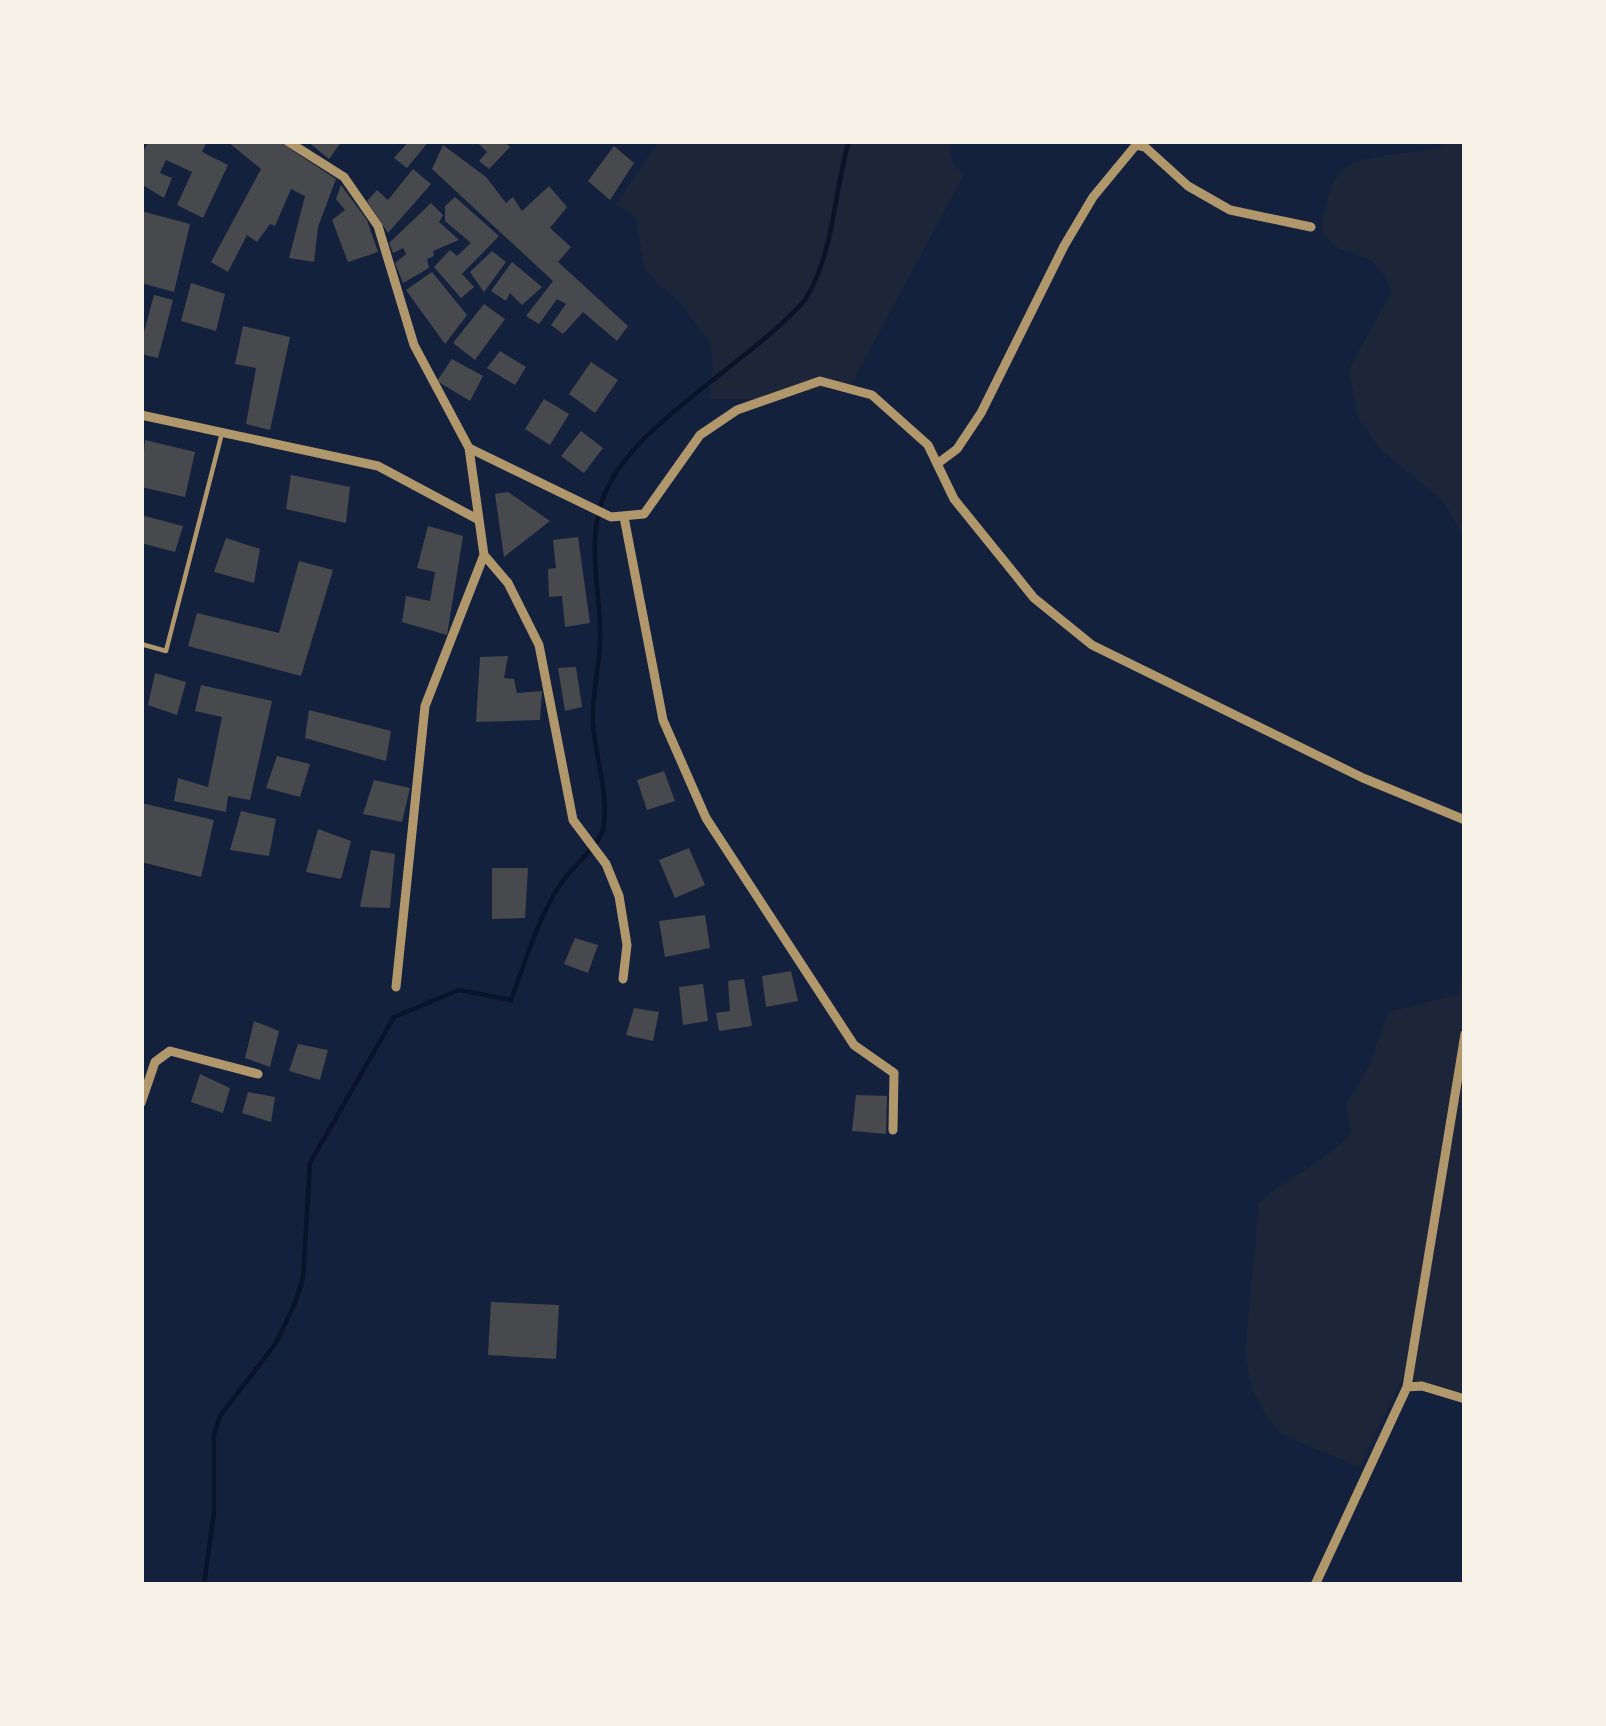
<svg xmlns="http://www.w3.org/2000/svg" width="1606" height="1726" viewBox="0 0 1606 1726" font-family="Jost,sans-serif">
	<style>
		.green { fill: #1d2539 }
		.lines { fill: none; stroke-linecap: round; stroke-linejoin: round }
		.stream { stroke: #0b132b; stroke-width: 4.5 }
		.building { fill: #48494c }
		.service { stroke: #b1986c; stroke-width: 4.5 }
		.minor { stroke: #b1986c; stroke-width: 9 }
	</style>
	<rect width="100%" height="100%" fill="#14213d"/>
	<path class="green" d="M 659,141 L 949,141 L 952,162 L 964,175 L 852,383 L 771,399 L 709,399 L 713,366 L 710,343 L 682,305 L 645,271 L 635,216 L 616,204 Z
		M 1450,141 L 1465,141 L 1465,540 L 1443,501 L 1380,449 L 1357,416 L 1349,369 L 1391,292 C 1377,239 1339,267 1322,230 C 1331,160 1346,160 1413,152 C 1427,150 1438,150 1450,141 Z
		M 1465,953 L 1465,1393 L 1403,1378 L 1359,1467 L 1283,1435 L 1270,1422 L 1251,1388 L 1245,1353 L 1259,1203 C 1288,1176 1325,1163 1351,1133 L 1346,1104 L 1370,1064 L 1388,1012 L 1459,994 Z"/>
	<g class="lines">
		<path class="stream" d="M 204,1585 L 214,1512 L 214,1435 L 220,1416 L 276,1343 L 295,1303 L 303,1278 L 310,1163 L 394,1017 L 459,990 L 511,1000 C 526,960 538,917 562,882 C 574,865 603,842 604,825 C 608,791 596,759 593,725 C 591,697 599,671 600,643 C 602,591 583,540 607,489 C 638,421 753,360 805,300 C 835,251 833,195 849,141"/>
	</g>
	<path class="building" d="M 149,141 L 207,141 L 202,152 L 228,165 L 203,218 L 177,205 L 192,172 L 166,160 L 160,173 L 172,178 L 164,198 L 141,184 L 141,155 Z
		M 227,141 L 278,141 L 336,179 L 318,227 L 314,262 L 289,258 L 305,196 L 291,189 L 275,226 L 270,224 L 257,242 L 247,235 L 228,272 L 211,262 L 261,169 Z
		M 307,141 L 342,141 L 329,159 Z
		M 409,141 L 429,141 L 407,168 L 394,158 Z
		M 476,141 L 504,141 L 510,147 L 489,169 L 479,161 L 487,152 Z
		M 443,145 L 486,177 L 506,203 L 513,197 L 522,211 L 549,186 L 567,207 L 550,228 L 571,247 L 558,262 L 628,326 L 617,341 L 583,312 L 563,334 L 551,325 L 566,304 L 557,299 L 539,324 L 526,316 L 553,281 L 432,169 Z
		M 614,146 L 634,163 L 610,200 L 588,181 Z
		M 413,169 L 431,184 L 388,233 L 367,201 L 377,190 L 388,200 Z
		M 341,185 L 367,220 L 378,252 L 348,262 L 332,220 L 345,210 L 336,199 Z
		M 455,197 L 499,236 L 462,274 L 474,287 L 461,298 L 434,267 L 450,250 L 457,256 L 471,243 L 445,221 L 445,206 Z
		M 431,203 L 443,215 L 439,222 L 459,240 L 433,251 L 434,256 L 427,259 L 429,268 L 403,283 L 395,263 L 406,254 L 403,248 L 393,253 L 389,243 Z
		M 141,211 L 190,224 L 174,292 L 141,283 Z
		M 492,251 L 506,262 L 484,292 L 470,272 Z
		M 512,262 L 542,287 L 522,305 L 510,293 L 506,301 L 491,291 Z
		M 432,272 L 467,315 L 445,344 L 406,290 Z
		M 191,283 L 225,294 L 216,331 L 181,321 Z
		M 154,295 L 173,300 L 158,358 L 141,354 L 141,331 L 144,332 Z
		M 484,304 L 505,319 L 475,360 L 453,343 Z
		M 243,326 L 290,337 L 270,430 L 246,424 L 256,368 L 235,364 Z
		M 500,351 L 526,367 L 515,385 L 487,368 Z
		M 452,359 L 483,376 L 470,401 L 437,381 Z
		M 591,362 L 618,380 L 595,413 L 569,394 Z
		M 544,399 L 569,414 L 550,445 L 525,429 Z
		M 581,431 L 603,448 L 584,473 L 561,456 Z
		M 145,440 L 195,452 L 185,497 L 141,487 Z
		M 291,475 L 350,487 L 346,523 L 286,509 Z
		M 508,492 L 550,521 L 504,557 L 495,494 Z
		M 141,515 L 183,526 L 175,552 L 141,543 Z
		M 428,526 L 463,536 L 447,635 L 402,622 L 406,596 L 430,601 L 435,572 L 417,568 Z
		M 578,537 L 590,623 L 565,627 L 562,596 L 549,597 L 548,569 L 556,568 L 553,540 Z
		M 226,538 L 260,549 L 254,583 L 214,572 Z
		M 299,561 L 333,570 L 301,676 L 188,646 L 197,613 L 279,633 Z
		M 508,656 L 504,678 L 514,679 L 517,693 L 542,691 L 540,720 L 476,722 L 480,657 Z
		M 576,667 L 582,707 L 565,711 L 558,668 Z
		M 155,673 L 186,682 L 177,715 L 148,705 Z
		M 201,685 L 272,701 L 250,800 L 228,796 L 226,812 L 174,801 L 178,778 L 208,787 L 222,717 L 195,711 Z
		M 309,710 L 391,731 L 386,761 L 305,738 Z
		M 277,756 L 310,764 L 300,797 L 266,788 Z
		M 664,771 L 675,801 L 647,810 L 637,780 Z
		M 374,780 L 410,788 L 402,822 L 363,814 Z
		M 141,803 L 214,820 L 201,877 L 141,862 Z
		M 241,811 L 276,819 L 269,856 L 230,850 Z
		M 318,829 L 351,841 L 341,879 L 306,872 Z
		M 689,848 L 705,885 L 675,898 L 659,860 Z
		M 371,850 L 395,854 L 390,908 L 360,907 Z
		M 492,868 L 528,868 L 525,918 L 492,919 Z
		M 705,915 L 710,948 L 665,957 L 659,921 Z
		M 575,938 L 598,945 L 588,973 L 564,964 Z
		M 791,971 L 798,1001 L 766,1007 L 762,976 Z
		M 744,979 L 752,1026 L 719,1031 L 716,1013 L 730,1011 L 728,981 Z
		M 703,984 L 708,1021 L 683,1025 L 679,987 Z
		M 634,1008 L 659,1012 L 653,1041 L 626,1035 Z
		M 254,1021 L 279,1031 L 270,1067 L 245,1058 Z
		M 298,1044 L 328,1050 L 320,1080 L 289,1071 Z
		M 200,1074 L 230,1088 L 223,1113 L 191,1102 Z
		M 248,1092 L 275,1097 L 271,1122 L 242,1113 Z
		M 856,1095 L 887,1096 L 886,1134 L 852,1131 Z
		M 491,1302 L 559,1305 L 556,1359 L 488,1355 Z"/>
	<g class="lines">
		<path class="service" d="M 141,644 L 166,651 L 222,433"/>
		<path class="minor" d="M 287,141 L 344,177 L 378,226 L 414,345 L 469,448 L 484,555 L 425,706 L 396,987
			M 141,415 L 378,466 L 479,520
			M 469,448 L 611,517 L 644,514 L 700,435 L 737,410 L 820,381 L 872,395 L 928,445 L 954,499 L 1034,598 L 1092,645 L 1363,778 L 1465,820
			M 937,464 L 957,449 L 981,413 L 1064,246 L 1093,197 L 1136,145 L 1145,147 L 1188,186 L 1230,210 L 1311,227
			M 624,517 L 663,720 L 706,818 L 854,1045 L 894,1073 L 893,1130
			M 484,555 L 508,583 L 539,645 L 573,820 L 606,864 L 619,896 L 627,945 L 623,979
			M 141,1103 L 155,1062 L 170,1051 L 258,1074
			M 1407,1387 L 1422,1386 L 1465,1399
			M 1315,1585 L 1407,1387 L 1465,1034"/>
	</g>
	<rect width="1606" height="1726" fill="none" stroke="#f6f1e7" stroke-width="288"/>
</svg>
